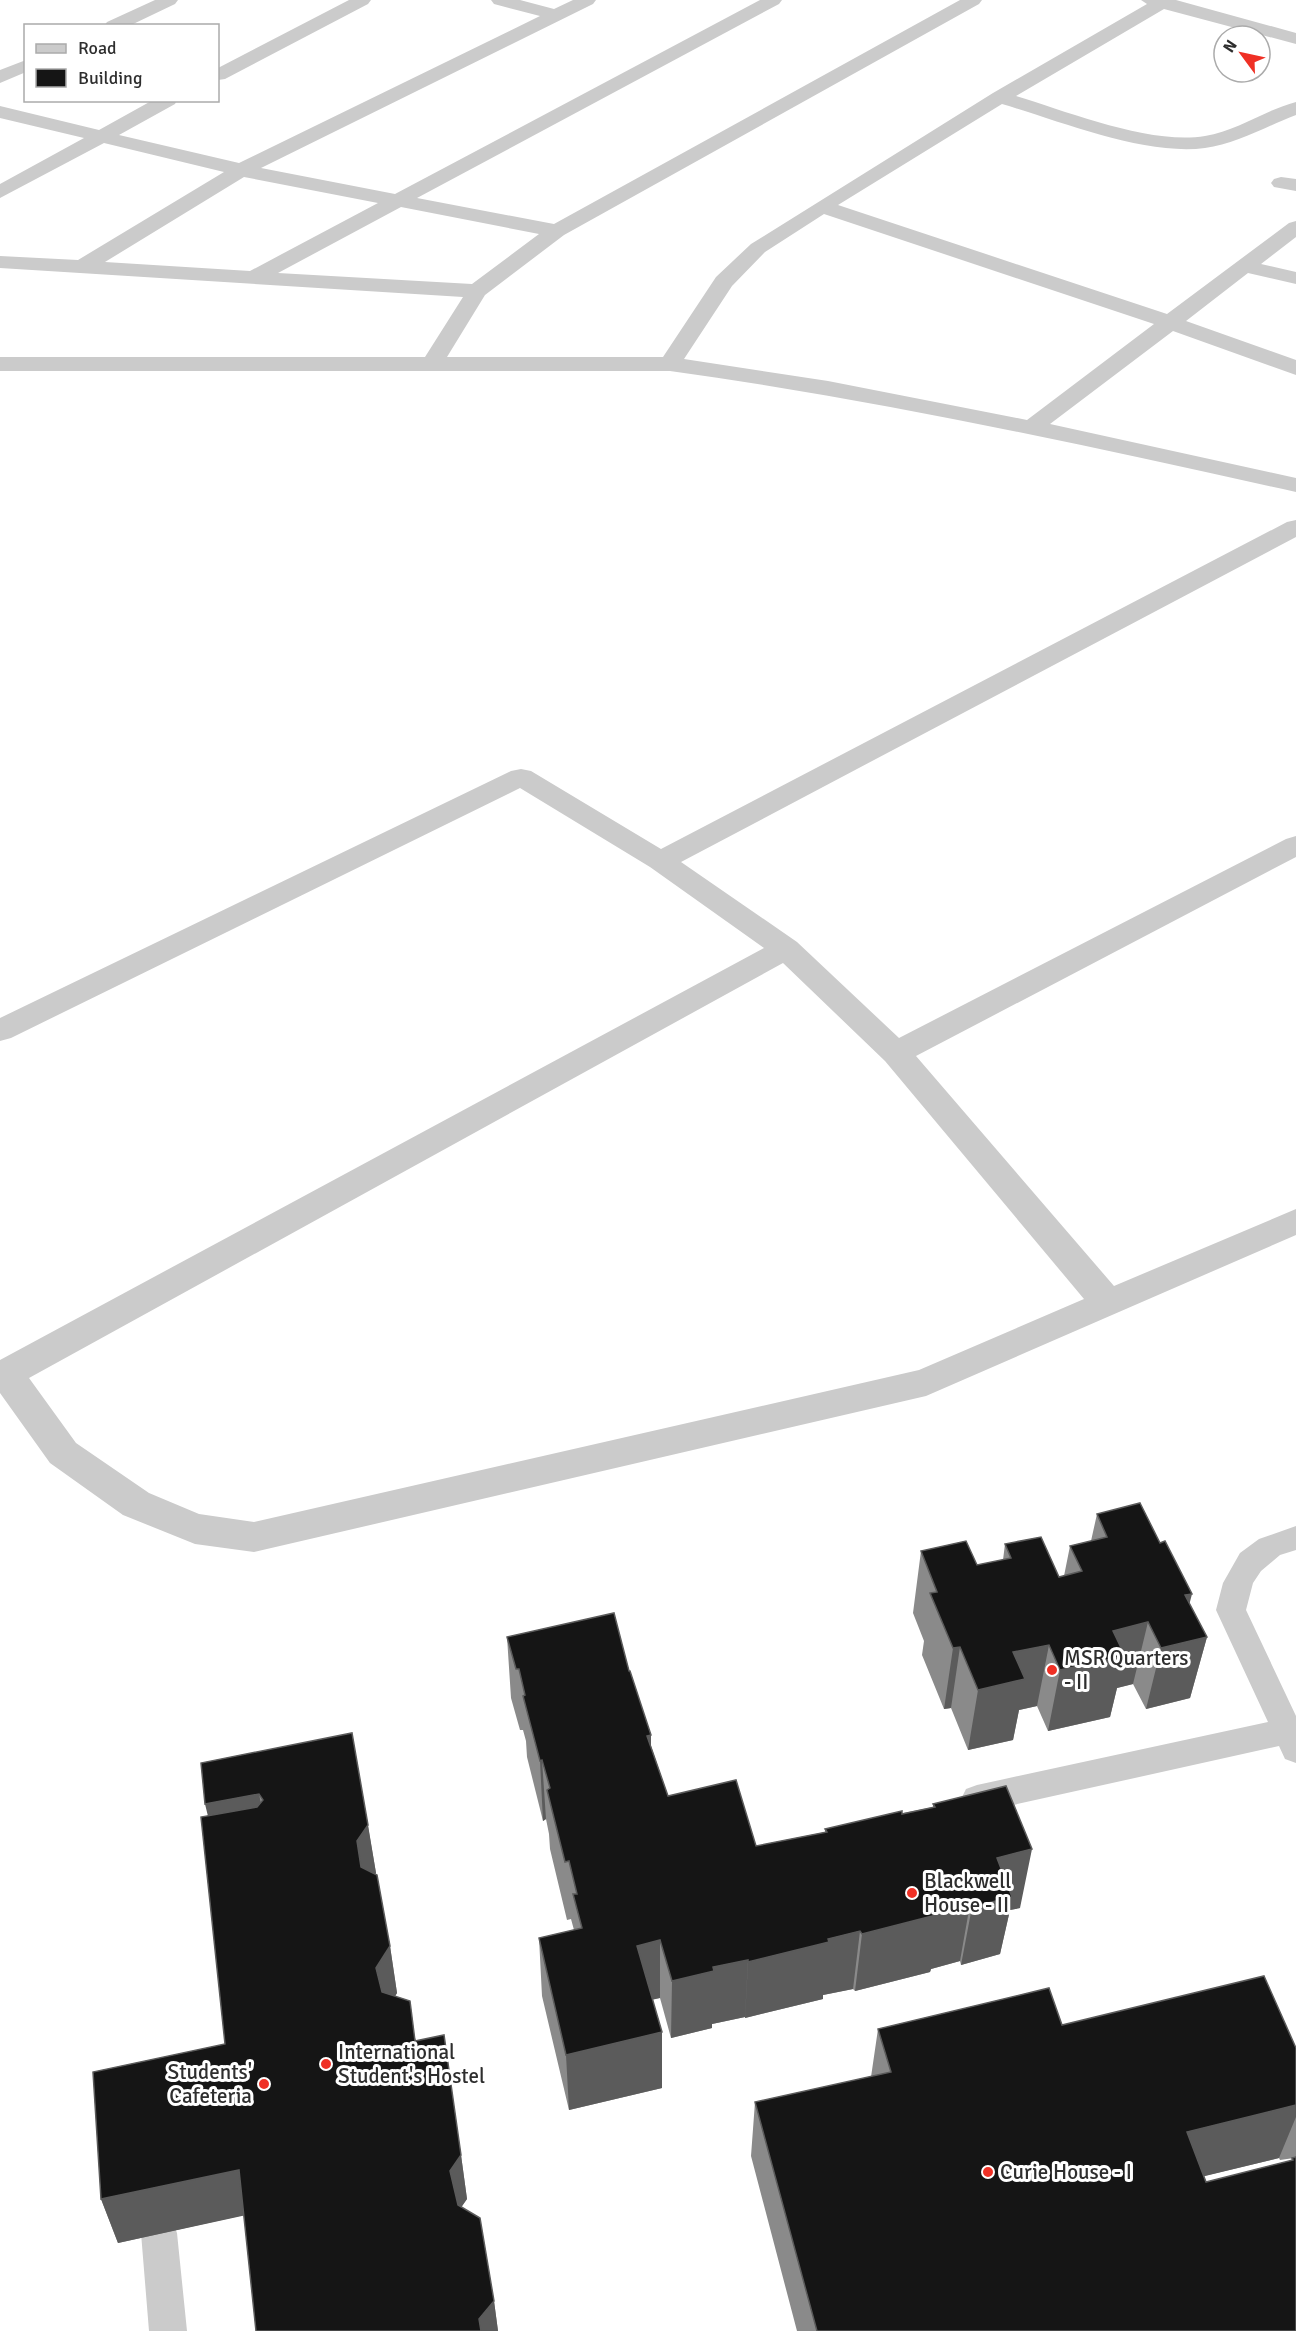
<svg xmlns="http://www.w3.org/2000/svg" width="1296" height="2331" viewBox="0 0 1296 2331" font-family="Signika,sans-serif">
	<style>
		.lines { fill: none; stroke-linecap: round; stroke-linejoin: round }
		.lane { fill: #cbcbcb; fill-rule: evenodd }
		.street { fill: #cbcbcb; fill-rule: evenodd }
		.wall { fill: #8a8a8a; fill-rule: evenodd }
		.shaded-wall { fill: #5b5b5b }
		.building { fill: #151515; stroke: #5b5b5b; stroke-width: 1.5 }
		.poi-dot { fill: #ef3025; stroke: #fff; stroke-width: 2 }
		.labels { text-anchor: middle; stroke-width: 6; stroke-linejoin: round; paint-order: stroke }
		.near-poi-label { font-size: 21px; fill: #2e2e2e; stroke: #fff; text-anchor: start }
	</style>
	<rect width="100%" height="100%" fill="#fff"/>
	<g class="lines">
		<path class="lane" d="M 1296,1526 L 1296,1550 L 1280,1555 L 1261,1571 L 1253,1583 L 1246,1610 L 1296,1716 L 1296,1763 L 1285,1759 L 1279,1746 L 977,1813 L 966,1809 L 961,1799 L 966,1789 L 977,1785 L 1268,1722 L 1216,1610 L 1223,1583 L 1240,1553 L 1259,1539 Z
			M 159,2215 L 172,2220 L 177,2233 L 187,2331 L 149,2331 L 141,2233 L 146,2220 Z"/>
		<path class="street" d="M 155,0 L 178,0 L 175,4 L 129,26 L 104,26 L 107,22 Z
			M 349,0 L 371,0 L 368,4 L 225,79 L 218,80 L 218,68 Z
			M 491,0 L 520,0 L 554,9 L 573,0 L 596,0 L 593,4 L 261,168 L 395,194 L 760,0 L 782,0 L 779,4 L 417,198 L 554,224 L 960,0 L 982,0 L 979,4 L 564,235 L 485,295 L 447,357 L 663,357 L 716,277 L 751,244 L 993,93 L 1147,4 L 1141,0 L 1176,0 L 1296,33 L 1296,44 L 1164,9 L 1016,96 C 1069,112 1150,145 1205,136 C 1237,131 1265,110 1296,102 L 1296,115 C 1267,126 1236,144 1205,148 C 1145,156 1060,121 1002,104 L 838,205 L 1167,314 L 1289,223 L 1296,221 L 1296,237 L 1261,264 L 1296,272 L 1296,284 L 1248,273 L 1186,321 L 1296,360 L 1296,375 L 1173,331 L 1050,424 L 1296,478 L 1296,492 C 1088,446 881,400 670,371 L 0,371 L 0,357 L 425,357 L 463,297 L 0,268 L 0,256 L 78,260 L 224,172 L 104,143 L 0,198 L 0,184 L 84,138 L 0,118 L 0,106 L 99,130 L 153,100 L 177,100 L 175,104 L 119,135 L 239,163 L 540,16 L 494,4 ZM 244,177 L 378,203 L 250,271 L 105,262 ZM 401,207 L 539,234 L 472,284 L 278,273 ZM 824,214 L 1154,324 L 1027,420 L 828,381 L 684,359 L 732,286 L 765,252 Z
			M 26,60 L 26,72 L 0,83 L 0,70 Z
			M 1281,177 L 1296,179 L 1296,191 L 1274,187 L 1271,183 L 1274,179 Z
			M 1296,520 L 1296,537 L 681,862 L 797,942 L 899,1038 L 1286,839 L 1296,836 L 1296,857 L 916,1056 L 1114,1286 L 1296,1209 L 1296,1235 L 926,1396 L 254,1552 L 195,1544 L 123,1515 L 50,1463 L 0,1393 L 0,1360 L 764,948 L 650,867 L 520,788 L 11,1038 L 0,1041 L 0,1018 L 511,771 L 521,769 L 531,771 L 661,849 L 1287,522 ZM 783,963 L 885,1061 L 1084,1299 L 919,1370 L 254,1522 L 199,1514 L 149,1493 L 76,1443 L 29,1378 Z"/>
	</g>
	<path class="wall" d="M 1097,1514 L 1189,1604 L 1207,1637 L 1190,1698 L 1146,1709 L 1133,1684 L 1117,1688 L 1110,1717 L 1048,1731 L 1037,1706 L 1019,1710 L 1013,1740 L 968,1750 L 951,1708 L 944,1709 L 922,1655 L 924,1641 L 913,1613 L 921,1551 L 977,1565 L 1003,1560 L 1005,1544 L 1059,1577 L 1064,1576 L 1070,1546 L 1091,1541 Z
		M 507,1637 L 629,1671 L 651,1735 L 651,1746 L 668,1796 L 756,1846 L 825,1832 L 825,1829 L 933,1807 L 933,1804 L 1020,1908 L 1010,1910 L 1000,1954 L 961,1965 L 960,1961 L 931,1969 L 930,1972 L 855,1991 L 853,1989 L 823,1995 L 823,1999 L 745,2018 L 745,2017 L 712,2024 L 712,2028 L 671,2038 L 660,1998 L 653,1999 L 662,2088 L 569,2110 L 542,1996 L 539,1938 L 574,1930 L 571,1919 L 567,1920 L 550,1849 L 549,1834 L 546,1819 L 543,1821 L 527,1757 L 526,1741 L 523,1730 L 520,1730 L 511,1698 Z
		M 352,1733 L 376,1873 L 375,1874 L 390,1946 L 397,1993 L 395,1996 L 416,2040 L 461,2155 L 467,2199 L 461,2207 L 494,2301 L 498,2331 L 256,2331 L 244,2215 L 118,2243 L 101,2199 L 225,2044 L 208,1816 Z
		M 1062,2025 L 1296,2048 L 1296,2331 L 797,2331 L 751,2156 L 755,2102 L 871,2077 L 878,2029 ZM 1279,2158 L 1280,2160 L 1294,2158 L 1292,2158 L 1291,2161 L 1206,2182 L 1204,2176 Z"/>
	<path class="shaded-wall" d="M 1192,1594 L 1179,1644 L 1207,1637 L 1190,1698 L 1146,1709 L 1161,1648 L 1185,1595 Z
		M 1148,1622 L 1133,1684 L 1117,1688 L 1110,1717 L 1048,1731 L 1060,1670 L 1113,1631 Z
		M 1049,1645 L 1037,1706 L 1019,1710 L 1013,1740 L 968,1750 L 978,1690 L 1013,1652 Z
		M 960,1647 L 951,1708 L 944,1709 L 953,1648 Z
		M 651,1735 L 651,1795 L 647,1736 Z
		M 542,1760 L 546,1819 L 543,1821 L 540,1761 Z
		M 259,1794 L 269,1843 L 217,1853 L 205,1804 Z
		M 368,1825 L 376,1873 L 364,1889 L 357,1841 Z
		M 1032,1849 L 1020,1908 L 1010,1910 L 1000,1954 L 961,1965 L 972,1907 L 997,1858 Z
		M 970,1904 L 960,1961 L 931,1969 L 930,1972 L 855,1991 L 862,1934 L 938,1912 Z
		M 860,1931 L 853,1989 L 823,1995 L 823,1999 L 745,2018 L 748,1962 L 828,1939 Z
		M 660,1940 L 660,1998 L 638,2003 L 637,1946 Z
		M 390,1946 L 397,1993 L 384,2015 L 376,1968 Z
		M 748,1960 L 745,2017 L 712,2024 L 712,2028 L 671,2038 L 672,1981 L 713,1967 Z
		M 662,2032 L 662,2088 L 569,2110 L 566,2055 Z
		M 1296,2105 L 1296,2117 L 1279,2158 L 1168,2185 L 1187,2132 Z
		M 461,2155 L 467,2199 L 456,2215 L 450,2171 Z
		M 239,2170 L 251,2214 L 118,2243 L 101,2199 Z
		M 494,2301 L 498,2331 L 480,2331 L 479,2319 Z"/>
	<path class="building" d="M 1140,1503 L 1160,1543 L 1165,1541 L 1192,1594 L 1185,1595 L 1207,1637 L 1161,1648 L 1148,1622 L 1113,1631 L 1125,1656 L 1060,1670 L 1049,1645 L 1013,1652 L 1025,1679 L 978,1690 L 960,1647 L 953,1648 L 930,1593 L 937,1592 L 921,1551 L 966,1541 L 977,1565 L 1011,1558 L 1005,1544 L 1041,1537 L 1059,1577 L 1082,1571 L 1070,1546 L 1107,1537 L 1097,1514 Z
		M 614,1613 L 629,1671 L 630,1671 L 651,1735 L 647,1736 L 668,1796 L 736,1780 L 756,1846 L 827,1832 L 825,1829 L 902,1811 L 902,1814 L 935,1807 L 933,1804 L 1006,1786 L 1032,1849 L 997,1858 L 1012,1897 L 972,1907 L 970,1904 L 938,1912 L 940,1914 L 862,1934 L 860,1931 L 828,1939 L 829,1942 L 748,1962 L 748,1960 L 713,1967 L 714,1971 L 672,1981 L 660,1940 L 637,1946 L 662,2032 L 566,2055 L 539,1938 L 582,1928 L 573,1894 L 577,1894 L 569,1861 L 565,1862 L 547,1790 L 550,1788 L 542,1760 L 540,1761 L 523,1696 L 525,1695 L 519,1669 L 516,1669 L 507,1637 Z
		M 352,1733 L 368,1825 L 357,1841 L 361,1867 L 377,1875 L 390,1946 L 376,1968 L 382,1992 L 410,2001 L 415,2041 L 444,2035 L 461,2155 L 450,2171 L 458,2205 L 480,2218 L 494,2301 L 479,2319 L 481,2331 L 256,2331 L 239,2170 L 101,2199 L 93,2072 L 225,2044 L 201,1817 L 257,1807 L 263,1800 L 259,1794 L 205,1804 L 201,1763 Z
		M 1264,1976 L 1296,2048 L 1296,2105 L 1187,2132 L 1206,2182 L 1293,2160 L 1292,2158 L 1296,2157 L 1296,2331 L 817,2331 L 755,2102 L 891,2072 L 878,2029 L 1049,1988 L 1062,2025 Z"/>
	<g class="poi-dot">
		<circle cx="1052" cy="1670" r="6"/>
		<circle cx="912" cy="1893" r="6"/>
		<circle cx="326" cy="2064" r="6"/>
		<circle cx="264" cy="2084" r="6"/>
		<circle cx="988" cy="2172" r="6"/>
	</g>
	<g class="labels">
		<g class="near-poi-label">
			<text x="1064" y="1665">MSR Quarters<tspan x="1064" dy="24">- II</tspan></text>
			<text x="924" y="1888">Blackwell<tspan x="924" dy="24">House - II</tspan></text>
			<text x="338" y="2059">International<tspan x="338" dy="24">Student's Hostel</tspan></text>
			<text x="252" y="2079" text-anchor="end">Students'<tspan x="252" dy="24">Cafeteria</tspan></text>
			<text x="1000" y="2179">Curie House - I</text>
		</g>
	</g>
	<rect x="24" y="24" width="195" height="78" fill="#ffffff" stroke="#ababab" stroke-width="1.5"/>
	<rect x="36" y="44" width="30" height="9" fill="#cbcbcb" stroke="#ababab" stroke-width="1.5"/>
	<text x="78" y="54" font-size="18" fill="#2e2e2e">Road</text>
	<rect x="36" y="69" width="30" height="18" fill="#151515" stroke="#ababab" stroke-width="1.5"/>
	<text x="78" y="84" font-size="18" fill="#2e2e2e">Building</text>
	<g transform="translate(1242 54) rotate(303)"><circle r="28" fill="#ffffff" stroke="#ababab" stroke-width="1.5"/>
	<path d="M0-4.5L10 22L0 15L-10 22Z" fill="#ef3025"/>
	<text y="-9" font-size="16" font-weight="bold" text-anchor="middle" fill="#2e2e2e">N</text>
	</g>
</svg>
